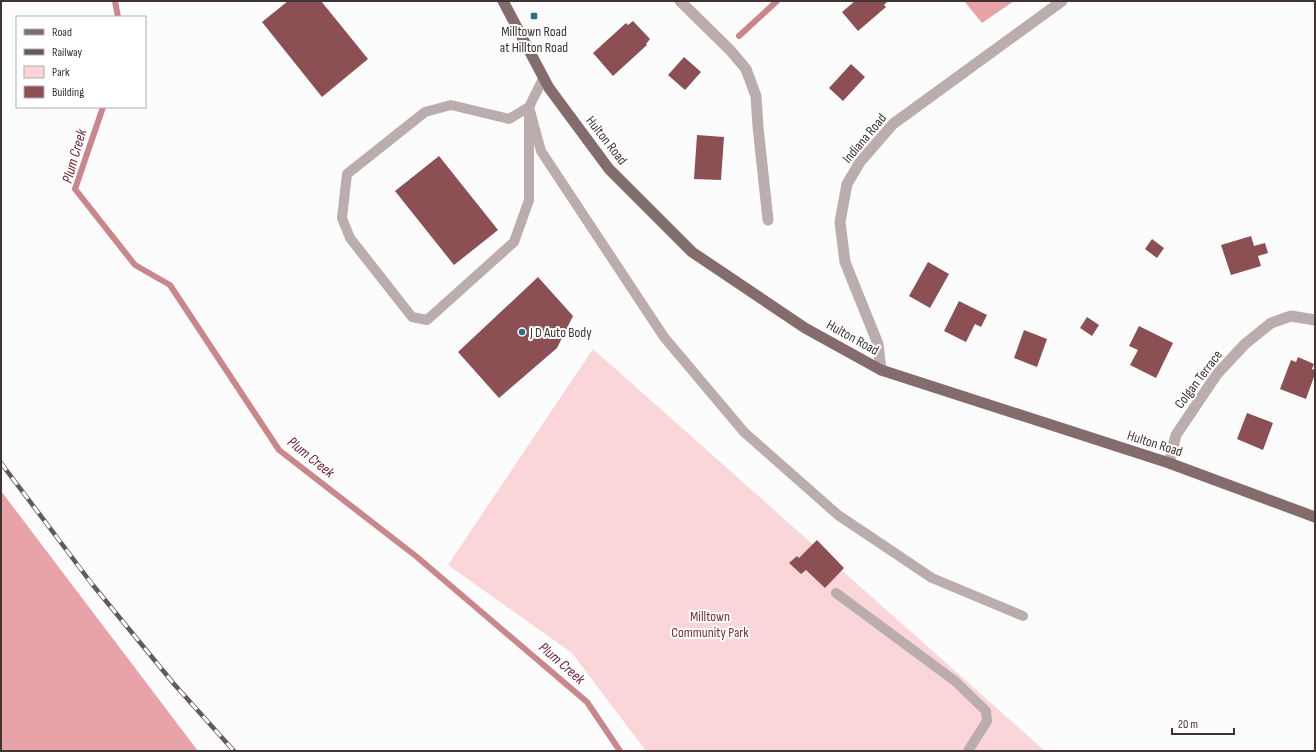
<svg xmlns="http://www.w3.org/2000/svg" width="1316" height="752" viewBox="0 0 1316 752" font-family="'Sofia Sans Condensed',sans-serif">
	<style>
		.green { fill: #fad6d8 }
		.forest { fill: #e8a3a8 }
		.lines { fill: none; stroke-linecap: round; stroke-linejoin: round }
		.stream { stroke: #c9878c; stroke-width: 6 }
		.building { fill: #8b4f54 }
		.service { stroke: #bbadad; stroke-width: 10 }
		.minor { stroke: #bbadad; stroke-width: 11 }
		.tertiary { stroke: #bbadad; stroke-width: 11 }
		.primary { stroke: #846c6d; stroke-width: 11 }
		.rail-casing { stroke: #635959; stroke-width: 4.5 }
		.rail { stroke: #fff; stroke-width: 3; stroke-dasharray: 9; stroke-linecap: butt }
		.poi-dot { fill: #306e84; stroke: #fff; stroke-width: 1.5 }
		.labels { text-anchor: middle; stroke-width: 4; stroke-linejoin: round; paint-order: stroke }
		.poi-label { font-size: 14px; fill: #3f3333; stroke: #fff }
		.street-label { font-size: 14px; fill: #3f3333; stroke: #fff }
		.park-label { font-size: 14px; fill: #7d2c39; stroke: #fff }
		.water-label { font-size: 15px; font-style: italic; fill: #72222f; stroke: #fff }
	</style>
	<rect width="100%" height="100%" fill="#fcfcfc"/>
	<path class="green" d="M 593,349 L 1045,751 L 646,751 L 572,653 L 448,565 Z"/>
	<path class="forest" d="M 964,1 L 1014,1 L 982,23 Z
		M 1,491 L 198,751 L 1,751 Z"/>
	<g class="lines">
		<path class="stream" d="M 115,1 L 118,17
			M 739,36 L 777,1
			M 103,107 L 75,189 L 135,265 L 170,285 L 279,450 L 417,557 L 587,702 L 620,751"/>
	</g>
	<path class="building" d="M 288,1 L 321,1 L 368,59 L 322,97 L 262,22 Z
		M 855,1 L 888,1 L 884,5 L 886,7 L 858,31 L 842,12 Z
		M 633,21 L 650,39 L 646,44 L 647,45 L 613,76 L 593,53 L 626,23 L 628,25 Z
		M 684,57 L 701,72 L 685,90 L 668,75 Z
		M 851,64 L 865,77 L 843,101 L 829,88 Z
		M 697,135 L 724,137 L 721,180 L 694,179 Z
		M 439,156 L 498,230 L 454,265 L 395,191 Z
		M 1251,236 L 1254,246 L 1265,243 L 1268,253 L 1258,256 L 1261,266 L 1231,275 L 1221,245 Z
		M 1152,239 L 1164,248 L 1157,258 L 1145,249 Z
		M 928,262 L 949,274 L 930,308 L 909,296 Z
		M 538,277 L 573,316 L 557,348 L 499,398 L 458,352 Z
		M 959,301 L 987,315 L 981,327 L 975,324 L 966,342 L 944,331 Z
		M 1087,317 L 1099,325 L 1092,336 L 1080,328 Z
		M 1139,326 L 1173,343 L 1156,378 L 1130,365 L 1138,350 L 1129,346 Z
		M 1024,330 L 1047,339 L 1037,367 L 1014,358 Z
		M 1298,357 L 1314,364 L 1312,369 L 1315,370 L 1315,374 L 1306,399 L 1280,389 L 1291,360 L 1296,362 Z
		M 1247,413 L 1273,423 L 1263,450 L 1237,439 Z
		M 817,540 L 844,568 L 825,588 L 806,570 L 801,574 L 789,563 L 797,556 L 799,558 Z"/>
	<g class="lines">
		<path class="service" d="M 543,79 L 529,107 L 541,151 L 664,337 L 744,432 L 838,515 L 932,578 L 1023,616
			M 451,105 L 509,119 L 529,107 L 529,200 L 514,242 L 427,320 L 412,317 L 350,238 L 342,218 L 347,174 L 425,112 Z
			M 836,593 L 955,681 L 986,711 L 987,721 L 968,751"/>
		<path class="minor" d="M 680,1 L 730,50 L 746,69 L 756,96 L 758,127 L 768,220
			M 1169,463 L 1176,435 L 1217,374 L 1245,344 L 1271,323 L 1291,316 L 1315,320"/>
		<path class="tertiary" d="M 881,370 L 878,344 L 845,262 L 840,222 L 847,184 L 860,162 L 893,124 L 1062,1"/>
		<path class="primary" d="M 503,1 L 549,88 L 609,169 L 692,252 L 805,328 L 881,370 L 1169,463 L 1315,517"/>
		<g class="rail-casing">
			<path id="rail" d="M 1,463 L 92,584 L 174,684 L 234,751"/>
		</g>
		<use href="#rail" class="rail"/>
	</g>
	<g class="poi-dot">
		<rect x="530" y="12" width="8" height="8" rx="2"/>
		<circle cx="522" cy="332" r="4"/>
	</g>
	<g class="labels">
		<g class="poi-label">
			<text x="534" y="36">Milltown Road<tspan x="534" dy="16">at Hillton Road</tspan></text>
			<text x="530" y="337" text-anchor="start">J D Auto Body</text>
		</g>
		<g class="street-label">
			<text transform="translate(864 138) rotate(-50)" y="5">Indiana Road</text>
			<text transform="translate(607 140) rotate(52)" y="5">Hulton Road</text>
			<text transform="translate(853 337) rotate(29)" y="5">Hulton Road</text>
			<text transform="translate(1198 379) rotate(-53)" y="5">Colgan Terrace</text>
			<text transform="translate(1155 443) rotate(18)" y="5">Hulton Road</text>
		</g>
		<g class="park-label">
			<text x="710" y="621">Milltown<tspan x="710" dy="16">Community Park</tspan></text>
		</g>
		<g class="water-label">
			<text transform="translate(74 156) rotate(-74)" y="5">Plum Creek</text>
			<text transform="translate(311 457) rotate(39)" y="5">Plum Creek</text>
			<text transform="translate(562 663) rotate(41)" y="5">Plum Creek</text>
		</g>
	</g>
	<rect width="1316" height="752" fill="none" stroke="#3f3333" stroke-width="4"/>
	<rect x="16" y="16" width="130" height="92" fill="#ffffff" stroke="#b2adad"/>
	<rect x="24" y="29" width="20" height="6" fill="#846c6d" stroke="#b2adad"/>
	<text x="52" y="36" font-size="12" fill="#3f3333">Road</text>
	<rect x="24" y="49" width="20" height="6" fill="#635959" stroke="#b2adad"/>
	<text x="52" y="56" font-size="12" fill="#3f3333">Railway</text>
	<rect x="24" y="66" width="20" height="12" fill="#fad6d8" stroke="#b2adad"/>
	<text x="52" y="76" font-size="12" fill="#3f3333">Park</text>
	<rect x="24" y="86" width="20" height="12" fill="#8b4f54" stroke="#b2adad"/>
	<text x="52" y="96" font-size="12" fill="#3f3333">Building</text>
	<path d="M1172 728v6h62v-6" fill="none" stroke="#3f3333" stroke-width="2"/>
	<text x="1178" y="728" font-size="12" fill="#3f3333" stroke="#ffffff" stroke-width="3" paint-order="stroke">20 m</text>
</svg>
